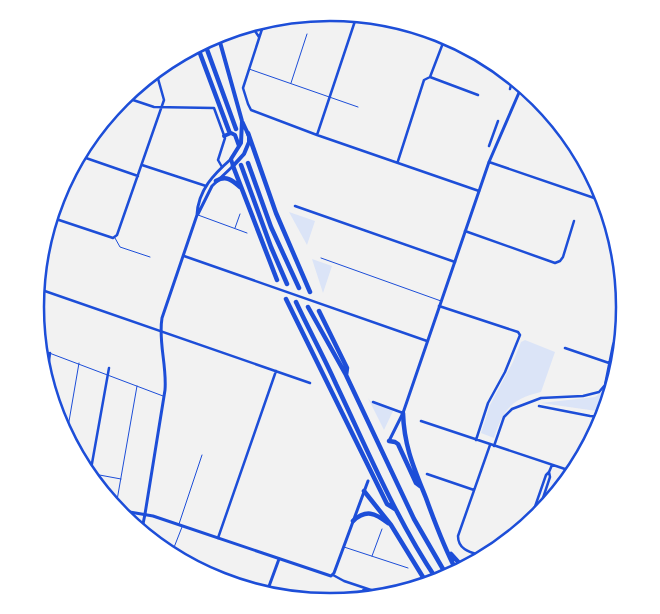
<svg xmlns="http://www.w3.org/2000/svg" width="660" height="614" viewBox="0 0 660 614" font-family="Karla,sans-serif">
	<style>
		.green { fill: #dbe4f7 }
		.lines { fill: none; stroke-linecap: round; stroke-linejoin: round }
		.service { stroke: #1d4ed8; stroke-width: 1 }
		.minor { stroke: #1d4ed8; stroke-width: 2.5 }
		.tertiary { stroke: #1d4ed8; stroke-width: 3 }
		.secondary { stroke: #1d4ed8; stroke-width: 3 }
		.primary { stroke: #1d4ed8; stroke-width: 4 }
		.motorway { stroke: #1d4ed8; stroke-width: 4.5 }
		.rim { fill: none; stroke: #1d4ed8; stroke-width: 2.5 }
	</style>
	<rect width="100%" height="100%" fill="#f2f2f2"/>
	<path class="green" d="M 289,212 L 315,221 L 307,245 Z
		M 312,259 L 332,266 L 323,293 Z
		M 525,340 L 555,352 L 541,392 C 511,399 503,410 494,438 L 481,433 L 490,405 L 513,362 L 521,342 Z
		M 608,387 L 604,412 L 541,403 L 595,397 Z
		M 368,398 L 372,403 L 393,411 L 384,430 Z"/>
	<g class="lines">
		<path class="service" d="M 249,69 L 358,107
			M 291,83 L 307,34
			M 198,215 L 247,233
			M 235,228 L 240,214
			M 115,238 L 120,247 L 150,257
			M 321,258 L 441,301
			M 44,351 L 163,396
			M 67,433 L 79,363
			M 94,474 L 121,479
			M 116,506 L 137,386
			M 179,524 L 202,455
			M 344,547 L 408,568
			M 173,550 L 182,527
			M 372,556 L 382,529
			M 199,567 L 252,586"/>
		<path class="minor" d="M 393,25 L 466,50
			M 263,26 L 243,88 L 248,104 L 251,110 L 317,135 L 479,191
			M 253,28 L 259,37
			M 430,77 L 443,43
			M 510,89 L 512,81
			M 124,97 L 154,107 L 214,108 L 225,138 L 218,160 L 222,167
			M 317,135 L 356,18
			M 489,146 L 498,121
			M 83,157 L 138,176
			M 398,161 L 424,80 L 430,77 L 478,95
			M 489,162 L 603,201
			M 142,165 L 206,186
			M 295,206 L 455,262
			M 53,218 L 113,238 L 117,235 L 164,100 L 157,75
			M 465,231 L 555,263 L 560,261 L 563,257 L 574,221
			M 184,256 L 427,341
			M 39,289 L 310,383
			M 439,306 L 518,332 L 520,335 L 505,372 L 488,403 L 476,440
			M 565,348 L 609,363
			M 48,368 L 50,353
			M 373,402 L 403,413
			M 539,406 L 590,416 L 603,417
			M 421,421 L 568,470
			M 494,446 L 504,417 L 512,409 L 541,398 L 583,396 L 599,392 L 605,385 L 613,345 L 620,329
			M 91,469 L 109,368
			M 427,474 L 474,490
			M 537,516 L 550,477 L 549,472 L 552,465
			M 530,521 L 546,475 L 549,472
			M 218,538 L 276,371
			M 479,555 C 469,552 458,549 458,536 L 490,445
			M 333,575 L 344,581 L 377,592
			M 362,595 L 364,588"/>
		<path class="tertiary" d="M 142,529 L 145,514
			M 268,589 L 279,559"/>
		<path class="secondary" d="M 198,214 L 212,186 L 233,166
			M 389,441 L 403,413 L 489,162 L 521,88
			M 118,510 L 153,516 L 331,576 L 334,573 L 368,481
			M 145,514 L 165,390 C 167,365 158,342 162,318 L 197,215 C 198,190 214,174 231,159"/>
		<path class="primary" d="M 218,35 L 242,121 L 249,136 L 249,142 L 244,154 L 233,166 L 231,159 L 241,143 L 242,121
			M 224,136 L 231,133 L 235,135 L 239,146"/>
		<path class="motorway" d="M 205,44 L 236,129
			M 198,48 L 229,131
			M 248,133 L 276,213 L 310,292
			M 248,163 L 271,227 L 299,288
			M 241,165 L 271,247 L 287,284
			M 233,166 L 277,280
			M 216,181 C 226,175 232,180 240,187
			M 286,299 L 387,504 L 395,509
			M 296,302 C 309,330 324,357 336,384 C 368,451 396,519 437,580
			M 308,307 L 346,375 L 414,519 L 447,576
			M 319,311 L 347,368 L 346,375
			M 403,413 C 404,446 414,468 426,498 C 435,523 444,547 456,570
			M 389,441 L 395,442 L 398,444 L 416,483 L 420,486
			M 364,491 L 391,525 L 426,582
			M 353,521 C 366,509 375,513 388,523
			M 451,554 L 462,566"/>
	</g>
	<path d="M0 0H660V614H0ZM44 307a286 286 0 1 1 572 0a286 286 0 1 1-572 0Z" fill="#fff" fill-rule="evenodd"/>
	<path class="rim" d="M44 307a286 286 0 1 1 572 0a286 286 0 1 1-572 0Z"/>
</svg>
